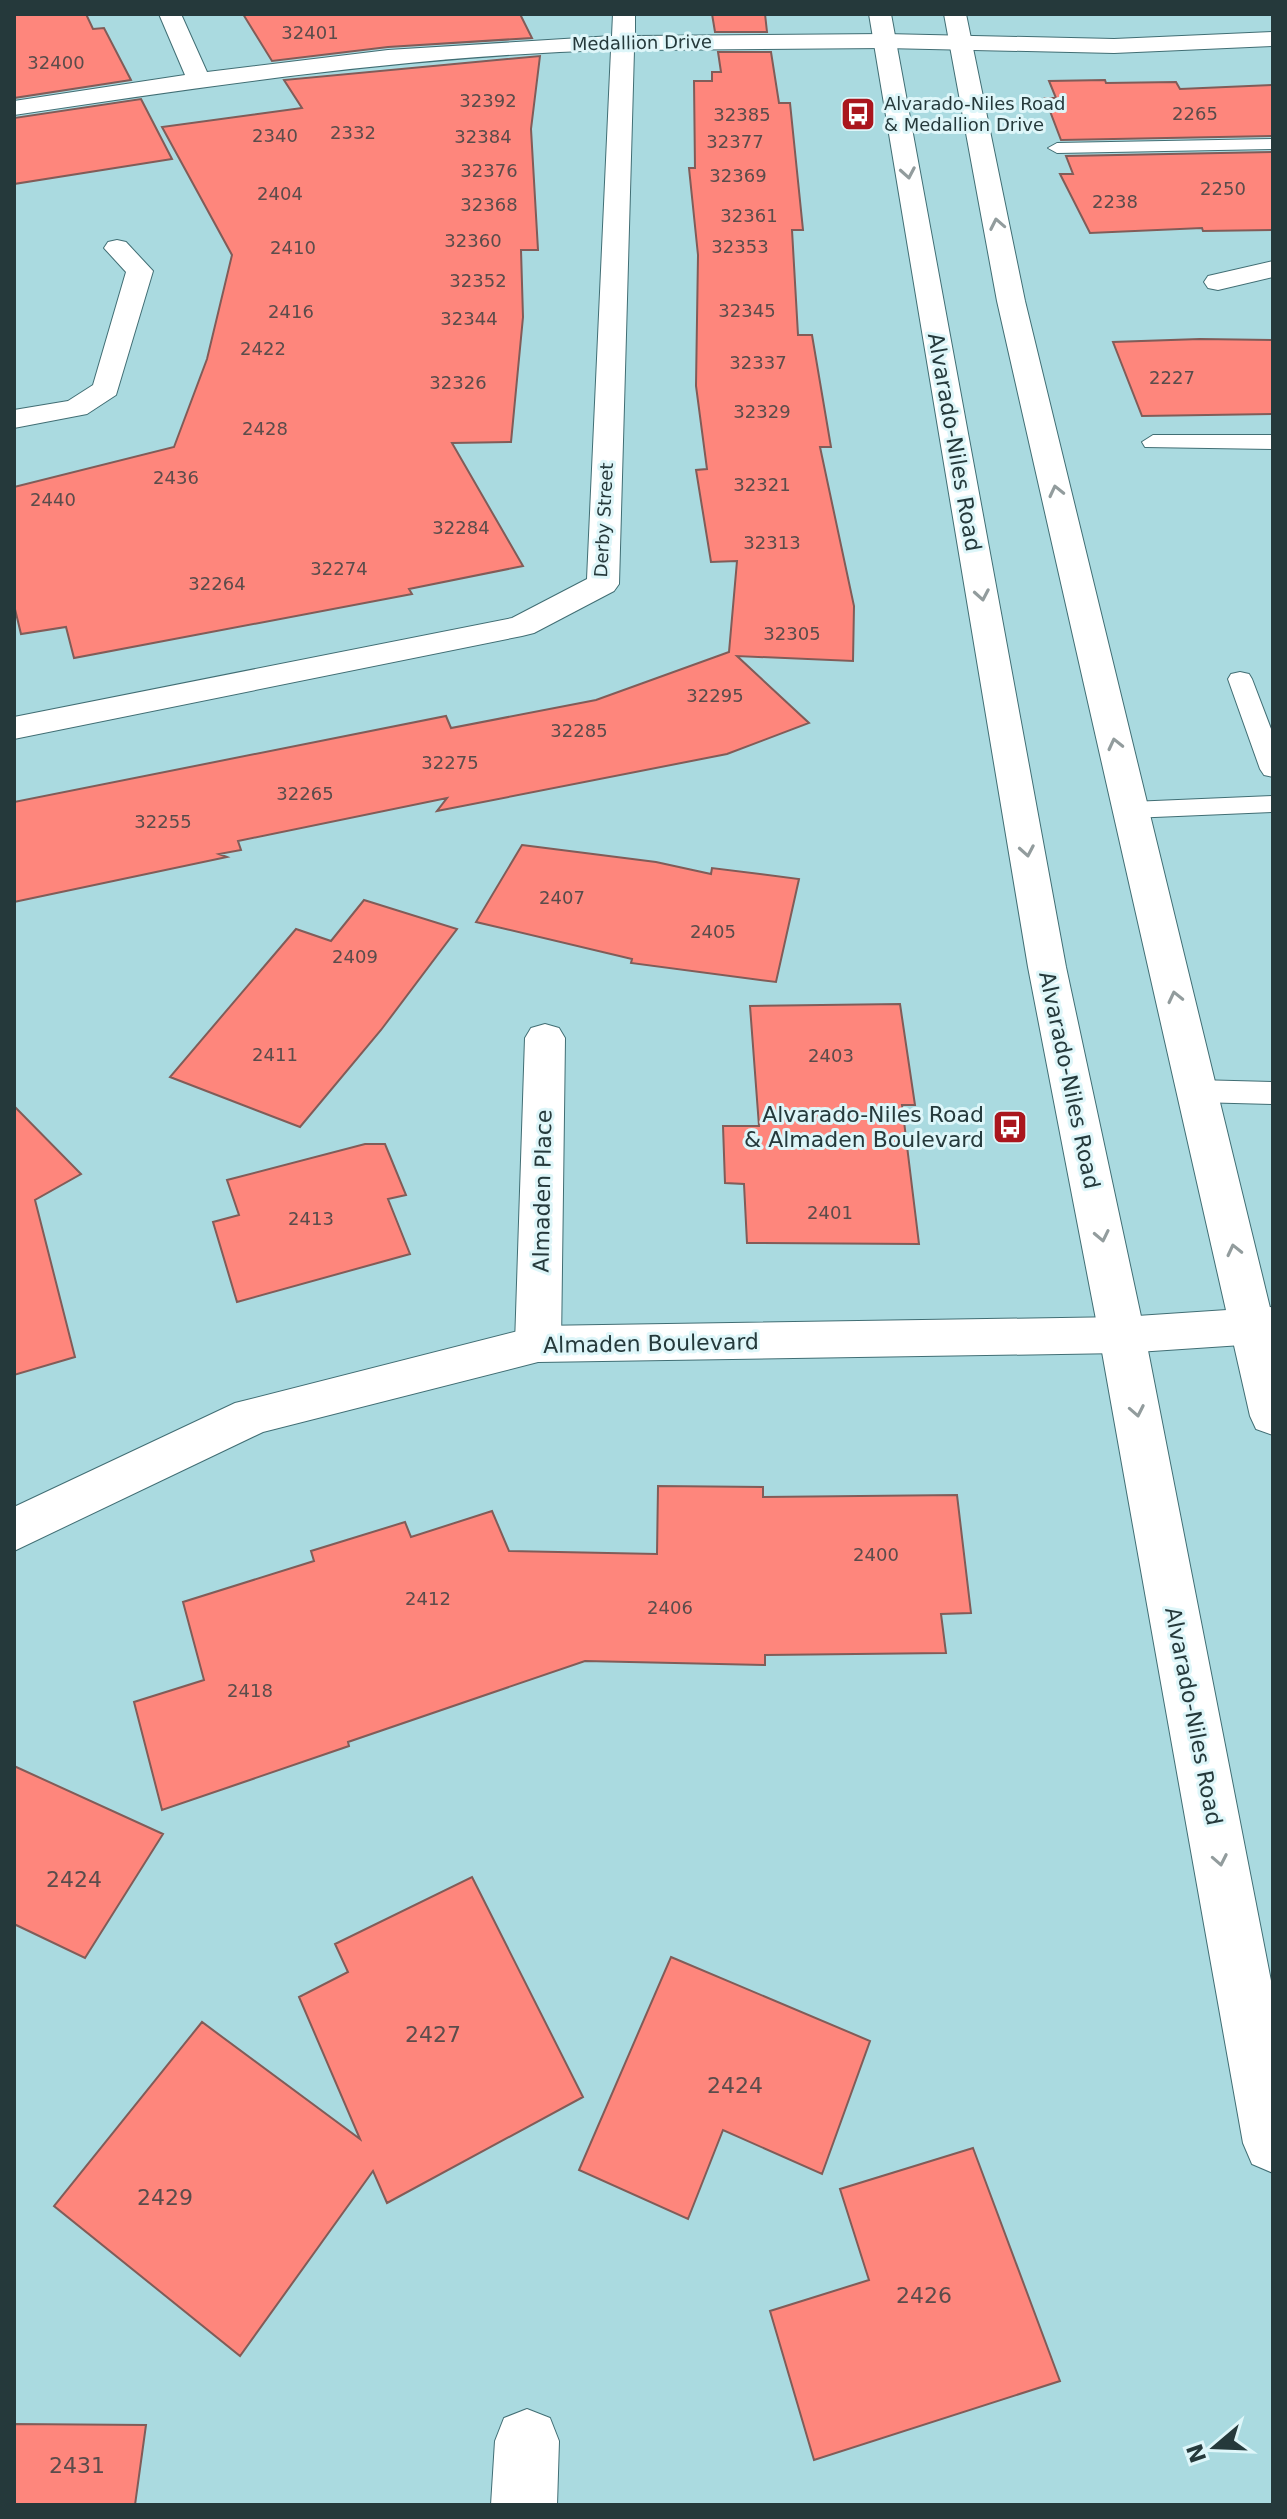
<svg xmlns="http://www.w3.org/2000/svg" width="1287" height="2519" viewBox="0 0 1287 2519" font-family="'DejaVu Sans',sans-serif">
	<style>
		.building { fill: #fe867c; stroke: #815c58; stroke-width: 2 }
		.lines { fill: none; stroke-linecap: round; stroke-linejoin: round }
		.service-casing { stroke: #416e74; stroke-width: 2 }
		.minor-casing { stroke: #416e74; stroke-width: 2 }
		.tertiary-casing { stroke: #416e74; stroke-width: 2 }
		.secondary-casing { stroke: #416e74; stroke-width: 2 }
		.service { fill: #fff; fill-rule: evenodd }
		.minor { fill: #fff; fill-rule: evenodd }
		.tertiary { fill: #fff; fill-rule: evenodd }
		.secondary { fill: #fff; fill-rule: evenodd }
		.oneway { stroke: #929c9d }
		.labels { text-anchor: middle; stroke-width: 6; stroke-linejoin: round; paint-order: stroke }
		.number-label { font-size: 18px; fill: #5b4c4b }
		.far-street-label { font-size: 18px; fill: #25393b; stroke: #def6f9 }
		.far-poi-label { font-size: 18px; fill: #25393b; stroke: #def6f9; text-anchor: start }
		.street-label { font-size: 22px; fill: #25393b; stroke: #def6f9 }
		.poi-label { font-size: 22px; fill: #25393b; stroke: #def6f9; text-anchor: end }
		.near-number-label { font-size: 22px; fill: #5b4c4b }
	</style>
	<rect width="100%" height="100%" fill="#aadae0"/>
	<path class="building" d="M 14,14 L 86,14 L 93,29 L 104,28 L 131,80 L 14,98 Z
		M 243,14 L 520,14 L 532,38 L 388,47 L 272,61 Z
		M 712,14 L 765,14 L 767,32 L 715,32 Z
		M 718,52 L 771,52 L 779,103 L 790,103 L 803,230 L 792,230 L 798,335 L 812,335 L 831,447 L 820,447 L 854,606 L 853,661 L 737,656 L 809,723 L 727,754 L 437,811 L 447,798 L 238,841 L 241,850 L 219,854 L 227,857 L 14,902 L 14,802 L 446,716 L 451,728 L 596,700 L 729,652 L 737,561 L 711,562 L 696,470 L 707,469 L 696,386 L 698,255 L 689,168 L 695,168 L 694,81 L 712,81 L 712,72 L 721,72 Z
		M 540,56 L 531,129 L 538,250 L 521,250 L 523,317 L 511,442 L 452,443 L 523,566 L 409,589 L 412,594 L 74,658 L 66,627 L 21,634 L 14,605 L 14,487 L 174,447 L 207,359 L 232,255 L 162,127 L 302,108 L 284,80 Z
		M 1105,80 L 1106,83 L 1176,82 L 1180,89 L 1273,85 L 1273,136 L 1061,140 L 1045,98 L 1056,98 L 1049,81 Z
		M 141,99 L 172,159 L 14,184 L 14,118 Z
		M 1273,152 L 1273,230 L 1203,231 L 1202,228 L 1090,233 L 1060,174 L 1073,174 L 1066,156 Z
		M 1200,339 L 1273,340 L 1273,414 L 1142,416 L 1113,342 Z
		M 522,845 L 656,862 L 711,874 L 712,868 L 799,879 L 776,982 L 631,963 L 632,959 L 476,922 Z
		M 364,900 L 457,929 L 381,1030 L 300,1127 L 170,1077 L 296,929 L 331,941 Z
		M 900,1004 L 915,1105 L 902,1105 L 919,1244 L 747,1243 L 744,1184 L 725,1183 L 723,1126 L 759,1126 L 750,1006 Z
		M 14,1106 L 81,1174 L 35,1200 L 75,1357 L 14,1375 Z
		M 365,1144 L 385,1144 L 406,1195 L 388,1199 L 410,1254 L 237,1302 L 213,1222 L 239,1215 L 227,1180 Z
		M 658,1486 L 763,1487 L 763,1497 L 957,1495 L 971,1613 L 941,1614 L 946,1653 L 765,1655 L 765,1665 L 585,1661 L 348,1742 L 349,1746 L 162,1810 L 134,1702 L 204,1680 L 183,1602 L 314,1561 L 311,1551 L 405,1522 L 411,1537 L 492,1511 L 509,1551 L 657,1554 Z
		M 14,1766 L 163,1834 L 85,1958 L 14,1924 Z
		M 472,1877 L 583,2097 L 387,2203 L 373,2171 L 240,2356 L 54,2206 L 202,2022 L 360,2139 L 299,1997 L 348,1972 L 335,1944 Z
		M 671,1957 L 870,2041 L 822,2174 L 723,2130 L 688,2219 L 579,2170 Z
		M 973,2148 L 1060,2381 L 814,2460 L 770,2311 L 869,2280 L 840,2189 Z
		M 14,2424 L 146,2425 L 135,2505 L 14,2505 Z"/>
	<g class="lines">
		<g class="service-casing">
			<path id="service" d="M 1273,139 L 1273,149 L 1057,153 L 1048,148 L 1057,143 Z
				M 1153,435 L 1273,435 L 1273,449 L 1145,447 L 1142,442 Z
				M 1240,672 L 1249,674 L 1252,679 L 1273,734 L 1273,777 L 1264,775 L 1260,769 L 1228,679 L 1231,674 Z
				M 1273,796 L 1273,812 L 1131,818 L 1122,816 L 1118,810 L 1122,804 L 1131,802 Z
				M 1196,1080 L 1273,1082 L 1273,1104 L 1196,1102 L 1185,1099 L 1181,1091 L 1185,1083 Z"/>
		</g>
		<g class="minor-casing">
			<path id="minor" d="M 159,14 L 181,14 L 207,72 L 388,50 L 612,36 L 613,14 L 635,14 L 635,36 L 885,34 L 893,36 L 896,41 L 893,46 L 885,48 L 634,50 L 619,584 L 614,591 L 534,633 L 522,636 L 14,739 L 14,717 L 512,618 L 587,579 L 611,50 C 410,56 213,85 14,115 L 14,101 L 185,75 Z
				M 117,240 L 126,242 L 153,271 L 116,395 L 87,414 L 14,428 L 14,410 L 68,401 L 93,385 L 126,272 L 104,248 L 108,242 Z
				M 1273,261 L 1273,277 L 1218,290 L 1208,288 L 1204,282 L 1208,276 Z
				M 545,1024 L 559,1028 L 565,1038 L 561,1344 L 554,1357 L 538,1362 L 522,1357 L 515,1344 L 525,1038 L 531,1028 Z
				M 527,2409 L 550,2418 L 559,2441 L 557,2505 L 491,2505 L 495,2441 L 504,2418 Z"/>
		</g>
		<g class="tertiary-casing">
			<path id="tertiary" d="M 1273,32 L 1273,46 L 1114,53 L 885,48 L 877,46 L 874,41 L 877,36 L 885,34 L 1114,39 Z
				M 1273,1307 L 1273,1343 L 1122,1353 L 538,1362 L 263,1432 L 14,1551 L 14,1507 L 235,1403 L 538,1326 L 1122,1317 Z"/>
		</g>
		<g class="secondary-casing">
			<path id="secondary" d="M 869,14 L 891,14 L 1066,967 L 1145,1335 L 1273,1991 L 1273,2173 L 1252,2164 L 1243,2143 L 1099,1335 L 1028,967 Z
				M 944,14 L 966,14 L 1025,301 L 1273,1320 L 1273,1435 L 1256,1429 L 1250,1416 L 997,301 Z"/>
		</g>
		<use href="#service" class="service"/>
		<use href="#minor" class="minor"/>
		<use href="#tertiary" class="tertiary"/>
		<use href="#secondary" class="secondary"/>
	</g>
	<defs><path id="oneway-chevron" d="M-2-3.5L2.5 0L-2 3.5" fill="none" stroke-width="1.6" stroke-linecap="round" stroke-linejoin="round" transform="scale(2)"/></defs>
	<g class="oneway">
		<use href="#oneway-chevron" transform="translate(908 173) rotate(80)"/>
		<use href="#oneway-chevron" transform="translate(997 224) rotate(-101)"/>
		<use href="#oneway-chevron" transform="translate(1056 491) rotate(-103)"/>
		<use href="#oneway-chevron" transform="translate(982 595) rotate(80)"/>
		<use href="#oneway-chevron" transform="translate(1115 744) rotate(-103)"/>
		<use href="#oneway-chevron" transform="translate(1027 851) rotate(80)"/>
		<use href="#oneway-chevron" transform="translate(1175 997) rotate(-103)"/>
		<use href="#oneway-chevron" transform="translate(1102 1236) rotate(78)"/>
		<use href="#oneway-chevron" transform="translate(1234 1250) rotate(-103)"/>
		<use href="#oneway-chevron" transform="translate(1137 1411) rotate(79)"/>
		<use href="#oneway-chevron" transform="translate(1220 1860) rotate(79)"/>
	</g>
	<defs>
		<g id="bus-square" transform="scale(1.8)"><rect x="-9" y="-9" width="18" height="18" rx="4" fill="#aa161d" stroke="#def6f9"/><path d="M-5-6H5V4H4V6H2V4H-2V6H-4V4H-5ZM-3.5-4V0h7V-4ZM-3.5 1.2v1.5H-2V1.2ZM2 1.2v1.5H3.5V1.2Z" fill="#fff"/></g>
	</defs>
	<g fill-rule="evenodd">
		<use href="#bus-square" x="858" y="114"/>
		<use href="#bus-square" x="1010" y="1127"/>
	</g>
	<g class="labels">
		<g class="number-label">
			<text x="310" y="39">32401</text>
			<text x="56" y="69">32400</text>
			<text x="488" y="107">32392</text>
			<text x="1195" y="120">2265</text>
			<text x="742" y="121">32385</text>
			<text x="353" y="139">2332</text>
			<text x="275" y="142">2340</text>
			<text x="483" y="143">32384</text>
			<text x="735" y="148">32377</text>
			<text x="489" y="177">32376</text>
			<text x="738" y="182">32369</text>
			<text x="1223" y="195">2250</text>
			<text x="280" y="200">2404</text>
			<text x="1115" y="208">2238</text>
			<text x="489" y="211">32368</text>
			<text x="749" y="222">32361</text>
			<text x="473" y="247">32360</text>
			<text x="740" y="253">32353</text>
			<text x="293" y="254">2410</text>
			<text x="478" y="287">32352</text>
			<text x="747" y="317">32345</text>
			<text x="291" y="318">2416</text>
			<text x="469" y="325">32344</text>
			<text x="263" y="355">2422</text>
			<text x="758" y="369">32337</text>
			<text x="1172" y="384">2227</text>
			<text x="458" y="389">32326</text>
			<text x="762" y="418">32329</text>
			<text x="265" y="435">2428</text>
			<text x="176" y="484">2436</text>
			<text x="762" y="491">32321</text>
			<text x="53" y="506">2440</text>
			<text x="461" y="534">32284</text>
			<text x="772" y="549">32313</text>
			<text x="339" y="575">32274</text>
			<text x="217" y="590">32264</text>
			<text x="792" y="640">32305</text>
			<text x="715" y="702">32295</text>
			<text x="579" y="737">32285</text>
			<text x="450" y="769">32275</text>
			<text x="305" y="800">32265</text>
			<text x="163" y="828">32255</text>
			<text x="562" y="904">2407</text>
			<text x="713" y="938">2405</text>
			<text x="355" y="963">2409</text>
			<text x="275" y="1061">2411</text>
			<text x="831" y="1062">2403</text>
			<text x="830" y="1219">2401</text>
			<text x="311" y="1225">2413</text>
			<text x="876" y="1561">2400</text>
			<text x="428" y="1605">2412</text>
			<text x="670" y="1614">2406</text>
			<text x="250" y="1697">2418</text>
		</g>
		<g class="far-street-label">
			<text transform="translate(642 43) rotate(-1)" y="6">Medallion Drive</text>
			<text transform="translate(604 520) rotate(-87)" y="6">Derby Street</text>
		</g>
		<g class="far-poi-label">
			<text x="884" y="110">Alvarado-Niles Road<tspan x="884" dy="21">&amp; Medallion Drive</tspan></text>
		</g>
		<g class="street-label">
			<text transform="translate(955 442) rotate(80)" y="8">Alvarado-Niles Road</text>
			<text transform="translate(1070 1080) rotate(78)" y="8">Alvarado-Niles Road</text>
			<text transform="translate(542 1191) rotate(-89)" y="8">Almaden Place</text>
			<text transform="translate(651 1343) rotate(-1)" y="8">Almaden Boulevard</text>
			<text transform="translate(1194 1716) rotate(79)" y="8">Alvarado-Niles Road</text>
		</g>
		<g class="poi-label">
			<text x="984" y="1122">Alvarado-Niles Road<tspan x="984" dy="25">&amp; Almaden Boulevard</tspan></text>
		</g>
		<g class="near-number-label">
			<text x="74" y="1887">2424</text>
			<text x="433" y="2042">2427</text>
			<text x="735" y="2093">2424</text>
			<text x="165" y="2205">2429</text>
			<text x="924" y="2303">2426</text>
			<text x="77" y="2473">2431</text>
		</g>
	</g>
	<rect width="1287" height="2519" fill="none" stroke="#25393b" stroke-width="32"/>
	<g transform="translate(1215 2447) rotate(251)" stroke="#def6f9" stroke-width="6" paint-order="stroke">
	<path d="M0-6L14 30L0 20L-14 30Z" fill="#25393b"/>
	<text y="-12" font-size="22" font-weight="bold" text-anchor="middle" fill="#25393b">N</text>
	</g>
</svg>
